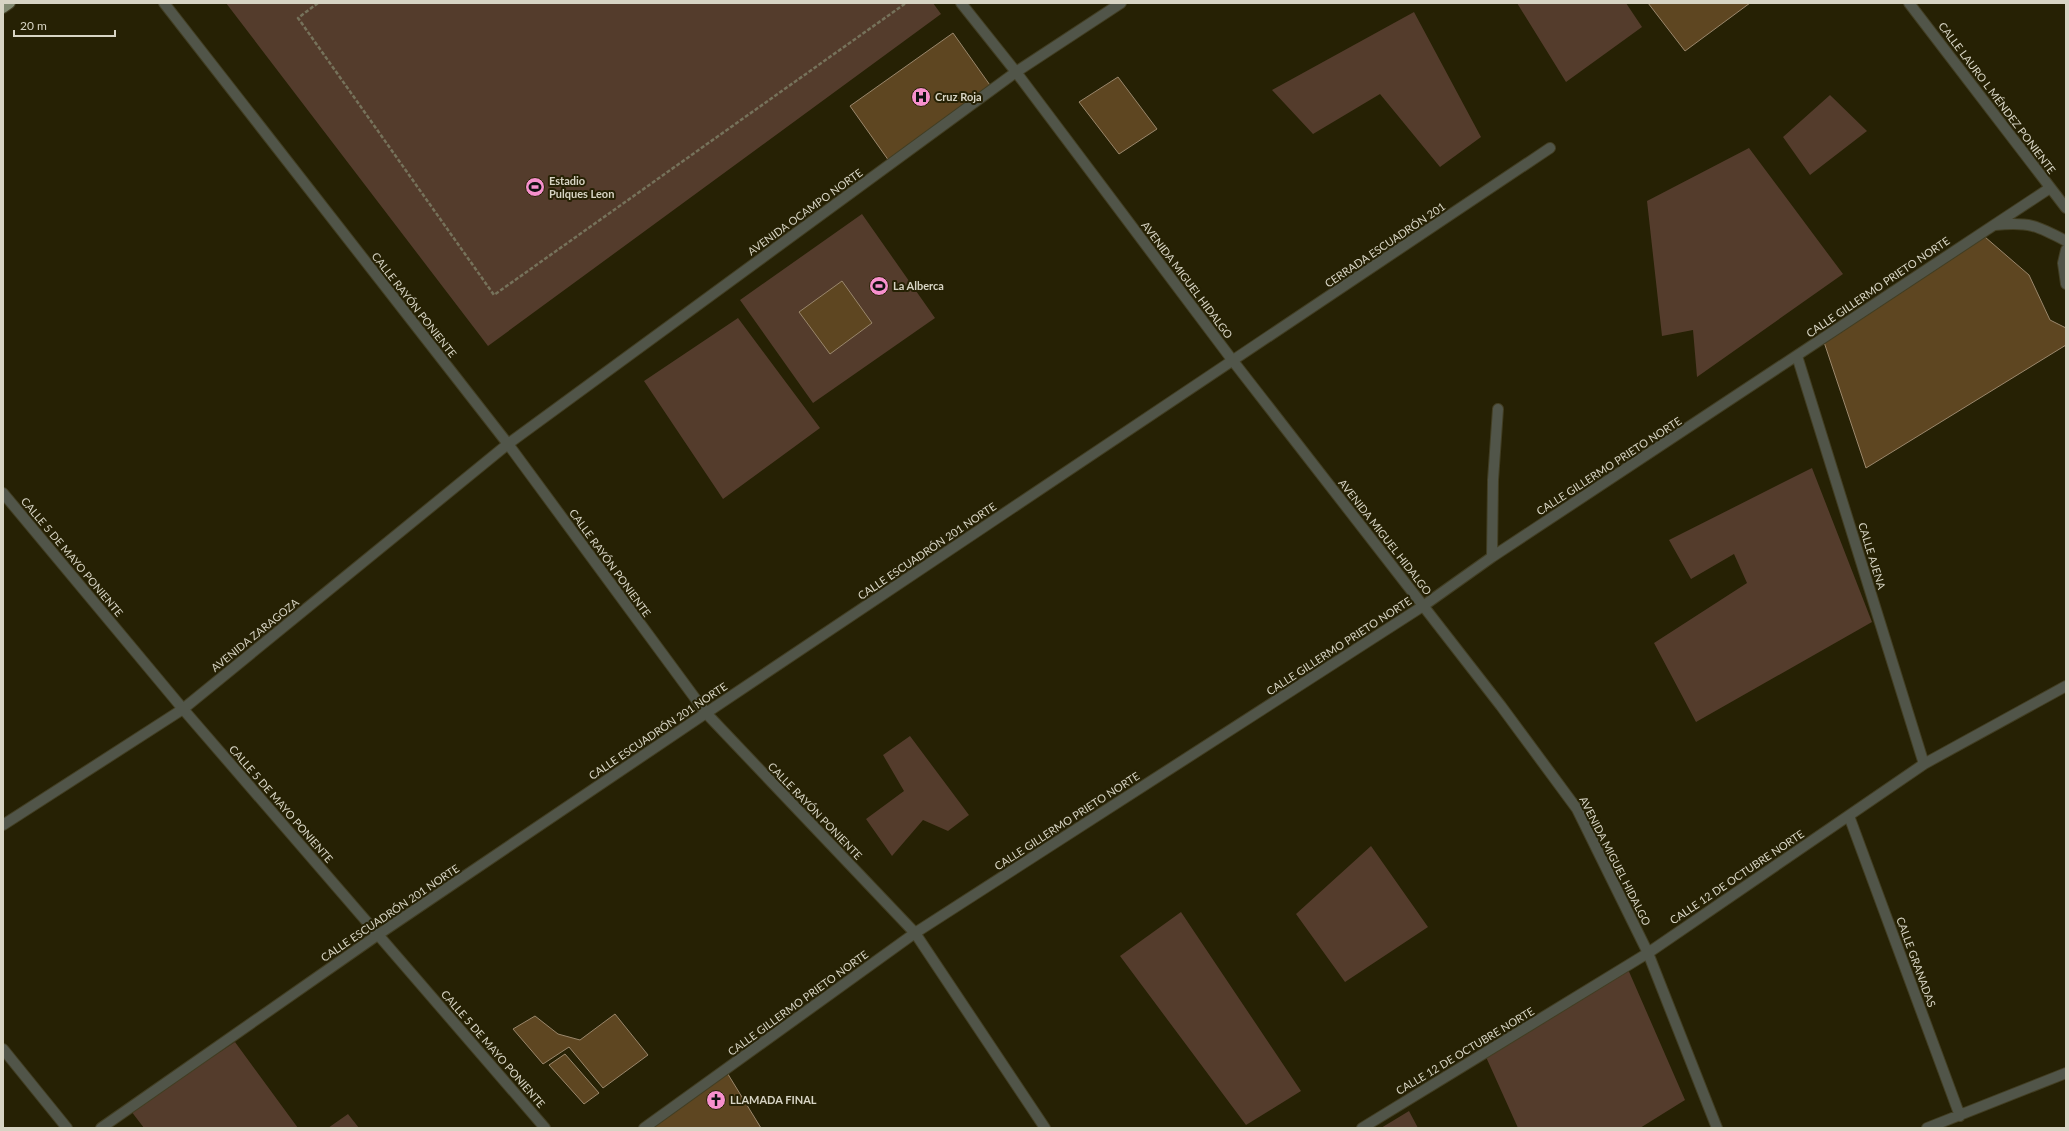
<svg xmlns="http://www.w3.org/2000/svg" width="2069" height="1131" viewBox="0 0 2069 1131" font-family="Lato,sans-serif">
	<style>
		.green { fill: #543c2c }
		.building { fill: #5e4621; stroke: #9a876c }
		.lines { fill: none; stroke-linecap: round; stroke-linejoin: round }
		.minor-casing { stroke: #423e23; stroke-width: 12 }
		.major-casing { stroke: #423e23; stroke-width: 12 }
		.path { stroke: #76725b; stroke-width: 2.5; stroke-dasharray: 4 2; stroke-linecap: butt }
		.minor { stroke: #515549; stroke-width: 10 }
		.major { stroke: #828a71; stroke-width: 10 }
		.labels { text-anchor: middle; stroke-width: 4; stroke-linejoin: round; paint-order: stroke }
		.poi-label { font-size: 11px; font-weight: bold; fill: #d7d4c4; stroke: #262104; text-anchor: start }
		.street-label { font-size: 11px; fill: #d7d4c4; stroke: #262104 }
	</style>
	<rect width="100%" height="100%" fill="#262104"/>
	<path class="green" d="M 226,3 L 933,3 L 941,14 L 488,346 Z
		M 1517,3 L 1626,3 L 1642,27 L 1566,82 Z
		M 1414,12 L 1481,137 L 1440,167 L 1380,94 L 1313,134 L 1272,90 Z
		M 1830,95 L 1867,131 L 1810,175 L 1783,137 Z
		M 1749,148 L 1843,274 L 1697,377 L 1693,330 L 1662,336 L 1647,201 Z
		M 862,214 L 935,318 L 813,403 L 740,300 Z
		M 738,318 L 820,428 L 723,499 L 644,381 Z
		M 1812,468 L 1872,622 L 1696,722 L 1654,643 L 1747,583 L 1734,554 L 1691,579 L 1669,540 Z
		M 910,736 L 969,815 L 948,831 L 923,820 L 892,856 L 866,819 L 904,791 L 883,755 Z
		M 1371,846 L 1428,927 L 1345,982 L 1296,914 Z
		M 1181,912 L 1301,1091 L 1246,1125 L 1120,956 Z
		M 1627,967 L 1685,1100 L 1640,1128 L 1518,1128 L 1486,1057 Z
		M 235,1042 L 298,1128 L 144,1128 L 131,1111 Z
		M 1409,1111 L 1418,1128 L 1381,1128 Z
		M 348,1114 L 359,1128 L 328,1128 Z"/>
	<path class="building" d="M 1648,3 L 1750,3 L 1685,51 Z
		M 953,33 L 992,88 L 889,161 L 850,106 Z
		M 1118,77 L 1157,129 L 1119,154 L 1079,102 Z
		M 1985,237 L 2029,275 L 2050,320 L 2066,328 L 2066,345 L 1866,468 L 1824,342 Z
		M 842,281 L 872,323 L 830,354 L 799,312 Z
		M 615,1014 L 648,1055 L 603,1088 L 569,1047 L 543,1064 L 513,1029 L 535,1016 L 558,1034 L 580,1040 Z
		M 565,1054 L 599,1093 L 584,1104 L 549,1065 Z
		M 726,1071 L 761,1128 L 649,1128 Z"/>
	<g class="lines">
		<g class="minor-casing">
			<path id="minor" d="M 164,3 L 508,444 L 706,713 L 915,933 L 1045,1128
				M 961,3 L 1016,72 L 1233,361 L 1501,706 L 1577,809 L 1648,953 L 1717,1128
				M 1909,3 L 2066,208
				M 1995,225 C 2029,222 2036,225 2066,241
				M 2066,250 L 2063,263 L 2066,284
				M 1797,356 L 1924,764
				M 3,493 L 183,709 L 545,1128
				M 1492,557 L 1493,480 L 1498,409
				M 1849,816 L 1960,1116
				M 3,825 L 183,709 L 508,444 L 1016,72 L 1121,3
				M 3,1049 L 67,1128
				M 101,1128 L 379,934 L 706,713 L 1550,148
				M 644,1128 L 915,933 L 1423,606 L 1492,557 L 2050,188
				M 1362,1128 L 1648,953 L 1924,764 L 2066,686
				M 1927,1128 L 2066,1073"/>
		</g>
		<g class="major-casing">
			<path id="major" d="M 3,8 L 10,3"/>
		</g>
		<path class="path" d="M 318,3 L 298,18 L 494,295 L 906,3"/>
		<use href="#minor" class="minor"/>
		<use href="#major" class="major"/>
	</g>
	<defs>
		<g id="hospital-disc" transform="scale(1)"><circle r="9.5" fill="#f790cd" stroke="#262104"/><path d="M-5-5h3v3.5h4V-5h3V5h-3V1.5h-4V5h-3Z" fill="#111"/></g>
		<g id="stadium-disc" transform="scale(1)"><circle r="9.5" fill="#f790cd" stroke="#262104"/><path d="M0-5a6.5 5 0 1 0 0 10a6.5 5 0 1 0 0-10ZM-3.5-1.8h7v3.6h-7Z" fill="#111"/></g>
		<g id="church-disc" transform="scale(1)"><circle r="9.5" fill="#f790cd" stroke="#262104"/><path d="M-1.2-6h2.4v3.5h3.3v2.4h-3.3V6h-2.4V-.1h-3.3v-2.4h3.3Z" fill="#111"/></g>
	</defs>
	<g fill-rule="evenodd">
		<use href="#hospital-disc" x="921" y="97"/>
		<use href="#stadium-disc" x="535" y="187"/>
		<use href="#stadium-disc" x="879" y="286"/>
		<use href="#church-disc" x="716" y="1100"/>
	</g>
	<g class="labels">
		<g class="poi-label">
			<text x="935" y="101">Cruz Roja</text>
			<text x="549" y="185">Estadio<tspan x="549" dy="13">Pulques Leon</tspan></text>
			<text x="893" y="290">La Alberca</text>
			<text x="730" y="1104">LLAMADA FINAL</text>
		</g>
		<g class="street-label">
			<text transform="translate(1997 98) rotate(53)" y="4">CALLE LAURO L MÉNDEZ PONIENTE</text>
			<text transform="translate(805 212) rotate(-36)" y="4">AVENIDA OCAMPO NORTE</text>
			<text transform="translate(1385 245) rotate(-34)" y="4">CERRADA ESCUADRÓN 201</text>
			<text transform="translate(1187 280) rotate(53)" y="4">AVENIDA MIGUEL HIDALGO</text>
			<text transform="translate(1878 287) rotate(-34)" y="4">CALLE GILLERMO PRIETO NORTE</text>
			<text transform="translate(414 305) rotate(52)" y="4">CALLE RAYÓN PONIENTE</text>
			<text transform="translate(1609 466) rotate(-33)" y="4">CALLE GILLERMO PRIETO NORTE</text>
			<text transform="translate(1385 537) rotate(52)" y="4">AVENIDA MIGUEL HIDALGO</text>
			<text transform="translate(927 551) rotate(-34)" y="4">CALLE ESCUADRÓN 201 NORTE</text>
			<text transform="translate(1872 556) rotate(73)" y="4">CALLE AJENA</text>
			<text transform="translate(72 557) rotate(50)" y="4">CALLE 5 DE MAYO PONIENTE</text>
			<text transform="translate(610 563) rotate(54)" y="4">CALLE RAYÓN PONIENTE</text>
			<text transform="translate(255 635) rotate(-39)" y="4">AVENIDA ZARAGOZA</text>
			<text transform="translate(1339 646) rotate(-33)" y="4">CALLE GILLERMO PRIETO NORTE</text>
			<text transform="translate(658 731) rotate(-34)" y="4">CALLE ESCUADRÓN 201 NORTE</text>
			<text transform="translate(281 804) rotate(49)" y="4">CALLE 5 DE MAYO PONIENTE</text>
			<text transform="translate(815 811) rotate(46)" y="4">CALLE RAYÓN PONIENTE</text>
			<text transform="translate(1067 821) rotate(-33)" y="4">CALLE GILLERMO PRIETO NORTE</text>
			<text transform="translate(1615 861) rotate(63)" y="4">AVENIDA MIGUEL HIDALGO</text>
			<text transform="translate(1737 877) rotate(-34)" y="4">CALLE 12 DE OCTUBRE NORTE</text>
			<text transform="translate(390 913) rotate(-34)" y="4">CALLE ESCUADRÓN 201 NORTE</text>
			<text transform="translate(1916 962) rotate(70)" y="4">CALLE GRANADAS</text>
			<text transform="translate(798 1003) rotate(-36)" y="4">CALLE GILLERMO PRIETO NORTE</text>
			<text transform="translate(493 1049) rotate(49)" y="4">CALLE 5 DE MAYO PONIENTE</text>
			<text transform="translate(1465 1051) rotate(-31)" y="4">CALLE 12 DE OCTUBRE NORTE</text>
		</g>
	</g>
	<rect width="2069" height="1131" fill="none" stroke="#d7d4c4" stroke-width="8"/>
	<path d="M14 30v6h101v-6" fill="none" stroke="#d7d4c4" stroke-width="2"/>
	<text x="20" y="30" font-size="12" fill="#d7d4c4" stroke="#262104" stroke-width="3" paint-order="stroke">20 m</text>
</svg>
